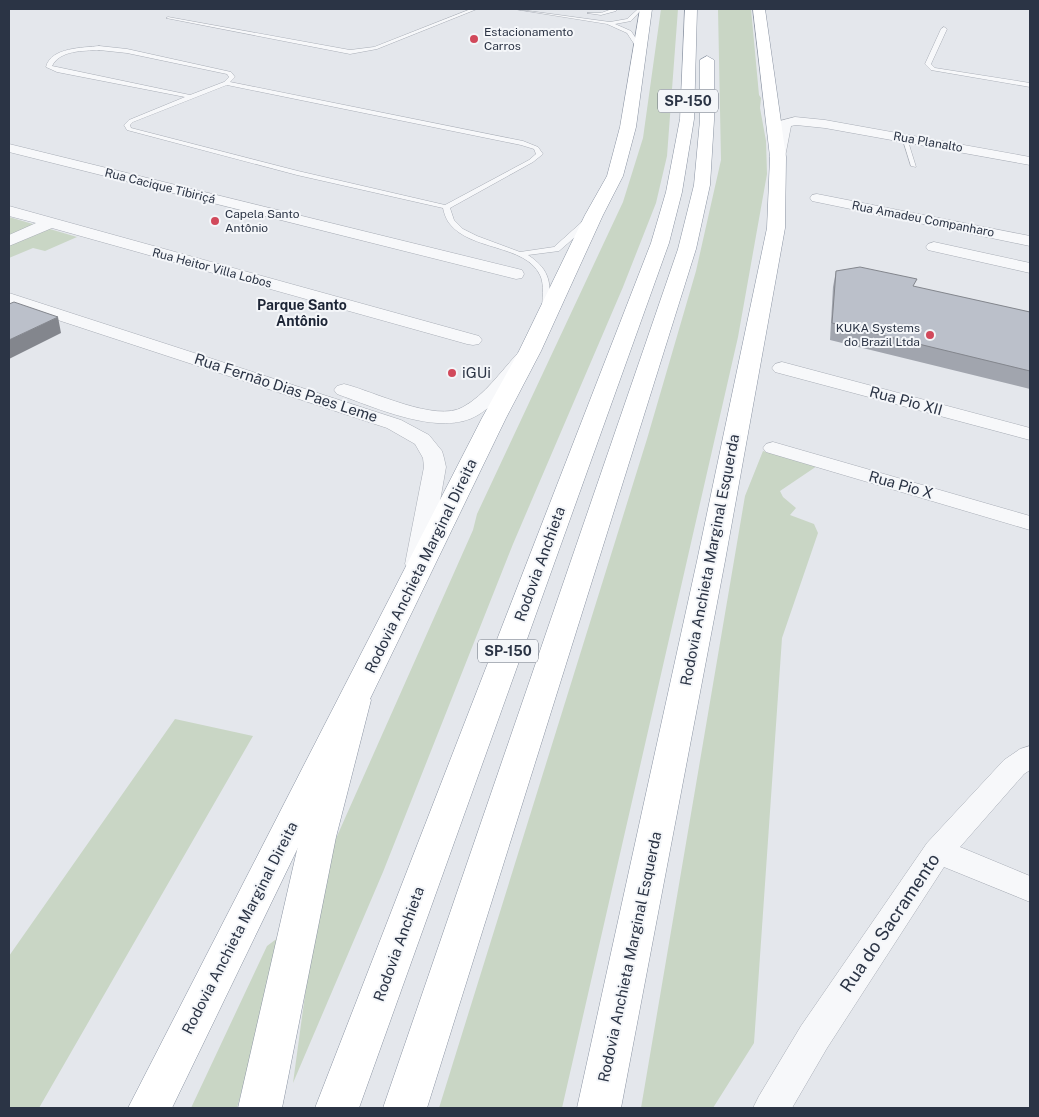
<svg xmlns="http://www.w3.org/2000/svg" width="1039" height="1117" viewBox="0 0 1039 1117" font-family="'Public Sans',sans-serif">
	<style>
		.green { fill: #c9d6c5 }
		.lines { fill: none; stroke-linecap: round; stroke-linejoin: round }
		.service-casing { stroke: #a9aeb7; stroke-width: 1 }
		.minor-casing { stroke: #a9aeb7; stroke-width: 1 }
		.trunk-casing { stroke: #8b94a3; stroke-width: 1 }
		.motorway-casing { stroke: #8b94a3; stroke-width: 1 }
		.service { fill: #f7f8fa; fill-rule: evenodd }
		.minor { fill: #f7f8fa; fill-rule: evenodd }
		.trunk { fill: #fff; fill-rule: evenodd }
		.motorway { fill: #fff; fill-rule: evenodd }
		.wall { fill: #a1a5ae }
		.shaded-wall { fill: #83868d }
		.building { fill: #bbc0ca; stroke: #83868d }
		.poi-dot { fill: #d1495b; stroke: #f4f6f9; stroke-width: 2 }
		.labels { text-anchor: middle; stroke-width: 4; stroke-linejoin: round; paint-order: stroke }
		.far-poi-label { font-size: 12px; fill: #2b3445; stroke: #f4f6f9; text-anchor: start }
		.far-street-label { font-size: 12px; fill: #2b3445; stroke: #f4f6f9 }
		.shield { fill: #f4f6f9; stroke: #676e7b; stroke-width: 1 }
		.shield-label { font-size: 14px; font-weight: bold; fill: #2b3445 }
		.far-neighbourhood-label { font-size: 14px; font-weight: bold; fill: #1d2536; stroke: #f4f6f9 }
		.poi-label { font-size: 15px; fill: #2b3445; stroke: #f4f6f9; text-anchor: start }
		.street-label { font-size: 15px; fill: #2b3445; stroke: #f4f6f9 }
		.near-street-label { font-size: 18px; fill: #2b3445; stroke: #f4f6f9 }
	</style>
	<rect width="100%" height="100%" fill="#e4e7ec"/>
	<path class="green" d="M 661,9 L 678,9 L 667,156 L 656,203 L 623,287 L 513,544 L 383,872 L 293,1083 L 322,870 L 473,530 L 477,514 L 623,202 L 643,138 Z
		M 718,9 L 751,9 L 759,95 L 761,98 L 760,108 L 766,141 L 767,174 L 738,337 L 562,1108 L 439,1108 L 647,439 L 696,271 L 721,160 Z
		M 9,217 L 77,237 L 45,251 L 33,248 L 9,258 Z
		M 763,451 L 817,466 L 780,491 L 783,497 L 796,508 L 790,515 L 814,524 L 818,533 L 782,638 L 754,1043 L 713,1108 L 641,1108 L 745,496 Z
		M 175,719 L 253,736 L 39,1108 L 9,1108 L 9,956 Z
		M 279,937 L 281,950 L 237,1108 L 191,1108 L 267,946 Z"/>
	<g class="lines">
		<g class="service-casing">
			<path id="service" d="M 471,9 L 477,9 L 377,49 L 350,54 L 166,18 L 168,17 L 350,50 L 374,47 Z
				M 514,9 L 610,22 L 627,19 L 638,9 L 642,9 L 631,21 L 615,24 L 631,31 L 643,49 L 638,50 L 627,33 L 607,24 Z
				M 612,9 L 616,9 L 616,11 L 601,15 L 587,13 L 601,13 Z
				M 944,27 L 947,29 L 931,64 L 935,68 L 1030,83 L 1030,87 L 931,70 L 925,64 L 941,29 Z
				M 99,46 L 127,49 L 231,72 L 235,77 L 230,82 L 523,141 L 538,147 L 543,154 L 533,162 L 450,208 L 454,220 L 463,229 L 477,236 L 520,252 L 554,247 L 584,220 L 590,220 L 590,224 L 559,251 L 528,255 C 552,271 550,284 550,310 L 546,312 L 542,310 C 542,300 545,285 540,275 C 525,244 470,251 449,223 C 446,219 444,213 443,208 L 297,175 L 127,130 L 124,125 L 129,120 L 185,97 L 57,72 L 46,67 C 51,47 83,48 99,46 ZM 99,50 L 127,53 L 227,74 L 229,77 L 224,82 L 190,95 L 52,66 C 60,50 83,51 99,50 ZM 227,85 L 521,145 L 534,149 L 536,154 L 529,160 L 445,205 L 298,171 L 131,128 L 130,125 L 133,122 Z
				M 902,137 L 907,138 L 916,167 L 911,166 Z"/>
		</g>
		<g class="minor-casing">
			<path id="minor" d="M 795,117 L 825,120 L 1030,157 L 1030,165 L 825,128 L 796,125 L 791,126 L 785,157 L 778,161 L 773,160 L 771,157 L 779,124 L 780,121 Z
				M 9,144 L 522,270 L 524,274 L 522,278 L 516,279 L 9,152 Z
				M 817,194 L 1030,236 L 1030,246 L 812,201 L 810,198 L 812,195 Z
				M 9,206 L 479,336 L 482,340 L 479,344 L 473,345 L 467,344 L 52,228 L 9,246 L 9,235 L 36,223 L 9,216 Z
				M 934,242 L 1030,263 L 1030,273 L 928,250 L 926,247 L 928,244 Z
				M 9,293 L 401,420 L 429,435 L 442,451 L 444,458 L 446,467 L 429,564 L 425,569 L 417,571 L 409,569 L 405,564 L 424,467 L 423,458 L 415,444 L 387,428 L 9,304 Z
				M 525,351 L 532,353 L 534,357 C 528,366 519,375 512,383 C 502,395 491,407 478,415 C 441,438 374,407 337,394 L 334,390 L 337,386 L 344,384 C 373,391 436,423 463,407 C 485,395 501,371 518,353 Z
				M 782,362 L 1030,428 L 1030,440 L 775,372 L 772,368 L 775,364 Z
				M 773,442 L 1030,516 L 1030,530 L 766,452 L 763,448 L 766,444 Z
				M 1030,746 L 1030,770 L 1024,774 L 960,847 L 1030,876 L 1030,902 L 944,867 L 827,1048 L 792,1108 L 753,1108 L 759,1096 L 801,1026 L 927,843 L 1004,760 L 1020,749 Z"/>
		</g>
		<g class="trunk-casing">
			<path id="trunk" d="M 640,9 L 652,9 L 636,127 L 623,176 L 603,215 L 541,351 L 506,418 L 172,1108 L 128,1108 L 482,418 L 519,351 L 585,215 L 607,176 L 620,127 Z
				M 753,9 L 765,9 L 786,157 L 785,228 L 725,561 L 621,1108 L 577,1108 L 697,561 L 767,228 L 770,157 Z"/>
		</g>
		<g class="motorway-casing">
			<path id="motorway" d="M 685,9 L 697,9 L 694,119 L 682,192 L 669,243 L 359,1108 L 315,1108 L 651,243 L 666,192 L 680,119 Z
				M 707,56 L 714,60 L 714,120 L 710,185 L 696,249 L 427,1108 L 383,1108 L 678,249 L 694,185 L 700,120 L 700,60 Z
				M 355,689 L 366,692 L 371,700 L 336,837 L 282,1108 L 238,1108 L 300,837 L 339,700 L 344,692 Z"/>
		</g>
		<use href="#service" class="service"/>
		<use href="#minor" class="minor"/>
		<use href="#trunk" class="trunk"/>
		<use href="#motorway" class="motorway"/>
	</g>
	<path class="wall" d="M 836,271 L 915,287 L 1030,312 L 1030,389 L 830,340 L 833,287 Z"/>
	<path class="shaded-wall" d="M 58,317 L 61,333 L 9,359 L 9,340 Z"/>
	<path class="building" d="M 860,267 L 917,279 L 913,286 L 1030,312 L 1030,371 L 832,323 L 836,271 Z
		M 14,302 L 58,317 L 9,340 L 9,304 Z"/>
	<g class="poi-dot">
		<circle cx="474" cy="39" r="5"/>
		<circle cx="215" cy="221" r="5"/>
		<circle cx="930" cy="335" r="5"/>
		<circle cx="452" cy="373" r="5"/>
	</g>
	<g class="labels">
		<g class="far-poi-label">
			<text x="484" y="36">Estacionamento<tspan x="484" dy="14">Carros</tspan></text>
			<text x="225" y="218">Capela Santo<tspan x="225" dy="14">Antônio</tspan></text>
			<text x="920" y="332" text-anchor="end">KUKA Systems<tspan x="920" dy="14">do Brazil Ltda</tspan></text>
		</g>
		<g class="far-street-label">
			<text transform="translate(928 142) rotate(10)" y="4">Rua Planalto</text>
			<text transform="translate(160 186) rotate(14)" y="4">Rua Cacique Tibiriçá</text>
			<text transform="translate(923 219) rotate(11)" y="4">Rua Amadeu Companharo</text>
			<text transform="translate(212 268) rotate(15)" y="4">Rua Heitor Villa Lobos</text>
		</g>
		<g class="shield">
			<rect x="658" y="89.5" width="60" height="23" rx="4"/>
			<rect x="478" y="639.5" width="60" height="23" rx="4"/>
		</g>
		<g class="shield-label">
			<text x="688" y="106">SP-150</text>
			<text x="508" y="656">SP-150</text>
		</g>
		<g class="far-neighbourhood-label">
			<text x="302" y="310">Parque Santo<tspan x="302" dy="16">Antônio</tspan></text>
		</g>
		<g class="poi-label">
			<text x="462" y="378">iGUi</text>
		</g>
		<g class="street-label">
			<text transform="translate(286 388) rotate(18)" y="5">Rua Fernão Dias Paes Leme</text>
			<text transform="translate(906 401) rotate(15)" y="5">Rua Pio XII</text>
			<text transform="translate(901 485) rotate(16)" y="5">Rua Pio X</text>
			<text transform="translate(710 560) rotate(-79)" y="5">Rodovia Anchieta Marginal Esquerda</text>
			<text transform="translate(540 564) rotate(-70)" y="5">Rodovia Anchieta</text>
			<text transform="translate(421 566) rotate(-64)" y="5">Rodovia Anchieta Marginal Direita</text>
			<text transform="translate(240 928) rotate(-63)" y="5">Rodovia Anchieta Marginal Direita</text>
			<text transform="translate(399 944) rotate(-70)" y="5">Rodovia Anchieta</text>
			<text transform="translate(630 957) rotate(-78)" y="5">Rodovia Anchieta Marginal Esquerda</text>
		</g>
		<g class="near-street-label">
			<text transform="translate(890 923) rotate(-56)" y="6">Rua do Sacramento</text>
		</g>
	</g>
	<rect width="1039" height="1117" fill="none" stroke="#2b3445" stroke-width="20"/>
</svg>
